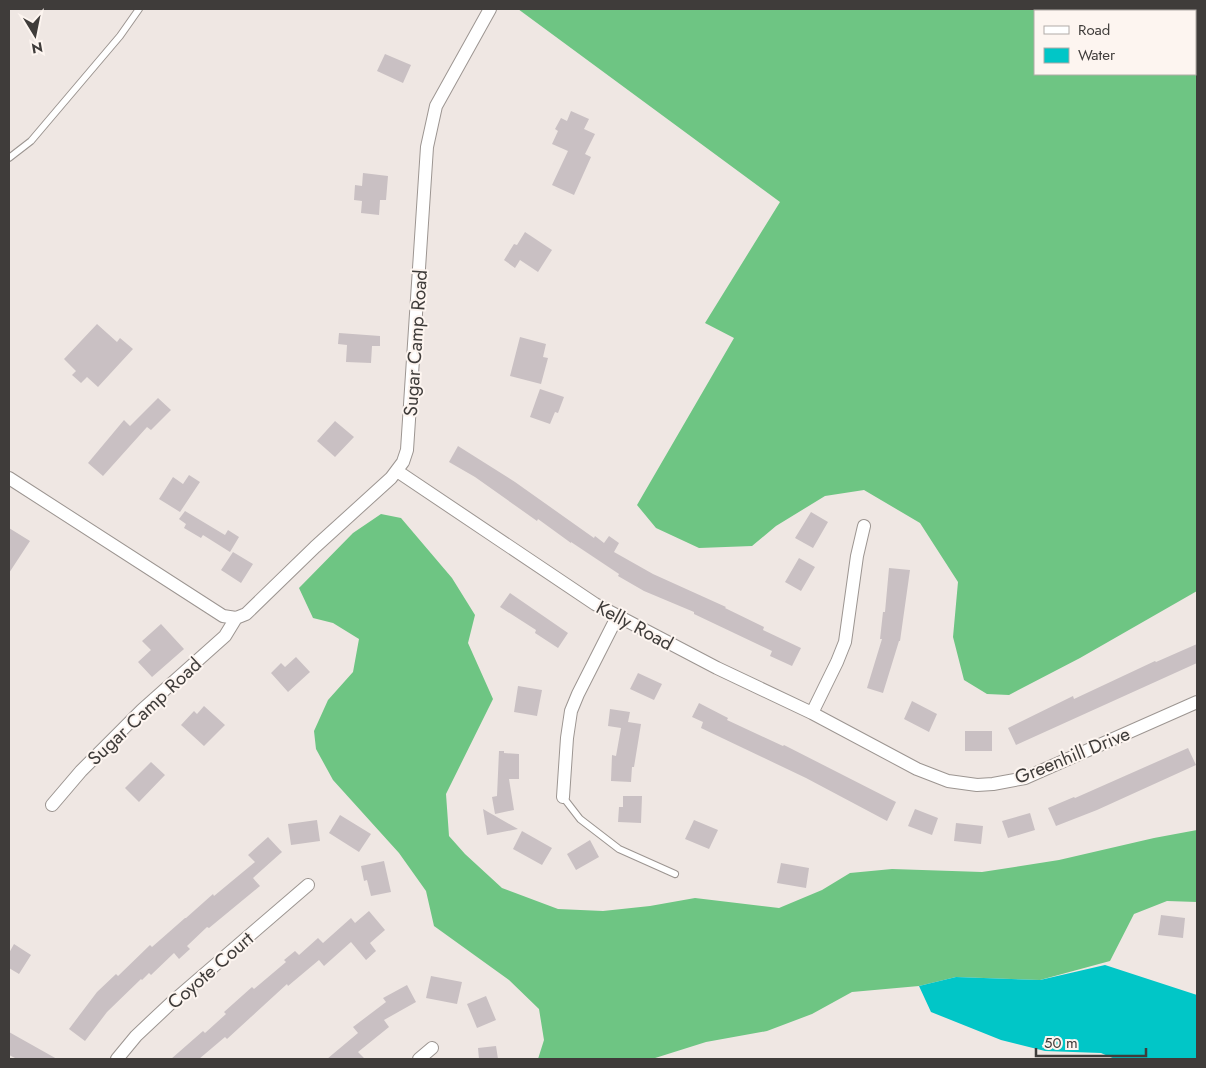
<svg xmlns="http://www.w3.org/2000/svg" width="1206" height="1068" viewBox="0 0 1206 1068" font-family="Jost,sans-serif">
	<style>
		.forest { fill: #6ec583; fill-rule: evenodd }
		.water { fill: #01c6c7 }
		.building { fill: #c9c0c3 }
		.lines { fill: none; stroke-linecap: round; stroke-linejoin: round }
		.lane-casing { stroke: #9c9591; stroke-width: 8 }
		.street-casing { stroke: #9c9591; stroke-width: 14 }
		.lane { stroke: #fff; stroke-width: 6 }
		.street { stroke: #fff; stroke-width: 12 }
		.labels { text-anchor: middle; stroke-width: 4; stroke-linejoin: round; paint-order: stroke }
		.street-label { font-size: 19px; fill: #3f3c3a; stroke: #fdf5f0 }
	</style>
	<rect width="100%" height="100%" fill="#efe7e3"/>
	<path class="forest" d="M 518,9 L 1197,9 L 1197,591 L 1080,658 L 1009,695 L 987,694 L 964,680 L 953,637 L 958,582 L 920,523 L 864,490 L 825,496 L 776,526 L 752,546 L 699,548 L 656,528 L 637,505 L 734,338 L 705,323 L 780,202 ZM 1035,11 L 1195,11 L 1195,74 L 1035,74 Z
		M 381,514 L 401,518 L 452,578 L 475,615 L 468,643 L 493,699 L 446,794 L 449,836 L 465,854 L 502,888 L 558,909 L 603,911 L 650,906 L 695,898 L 779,908 L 822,890 L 850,873 L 892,869 L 982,872 L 1059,860 L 1154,838 L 1197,830 L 1197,902 L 1167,901 L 1134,914 L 1110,961 L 1040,980 L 956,977 L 919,986 L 852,992 L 812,1014 L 767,1031 L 706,1042 L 652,1059 L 538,1059 L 544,1040 L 539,1009 L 509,980 L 434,926 L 426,891 L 399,853 L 333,780 L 316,749 L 314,731 L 328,700 L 353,672 L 359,639 L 333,623 L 313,618 L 299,588 L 353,533 Z"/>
	<path class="water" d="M 1105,965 L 1197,995 L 1197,1059 L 1115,1059 L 1101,1053 L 1045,1051 L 1001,1040 L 931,1012 L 919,986 L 956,977 L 1040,980 Z"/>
	<path class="building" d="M 385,54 L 411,65 L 403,83 L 377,71 Z
		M 571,111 L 589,119 L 584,129 L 595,134 L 585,154 L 591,157 L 574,195 L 552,185 L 568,151 L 552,144 L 558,131 L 555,129 L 561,118 L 567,121 Z
		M 363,173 L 388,176 L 386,200 L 380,200 L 379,215 L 361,213 L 362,201 L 354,200 L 355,185 L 362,186 Z
		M 525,232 L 552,250 L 538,272 L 520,260 L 515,268 L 504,260 L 514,244 L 517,245 Z
		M 97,324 L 117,342 L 120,338 L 133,349 L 98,387 L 87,377 L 81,383 L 72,375 L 76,371 L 64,359 Z
		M 339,333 L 380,336 L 380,346 L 372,346 L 371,363 L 346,362 L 347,345 L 338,344 Z
		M 520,337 L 546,344 L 543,357 L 548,358 L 541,384 L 510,376 Z
		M 540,389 L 564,397 L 558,413 L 555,412 L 550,424 L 530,417 Z
		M 158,398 L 171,410 L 151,430 L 147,427 L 103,476 L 88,463 L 124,420 L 130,426 Z
		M 335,421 L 354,437 L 335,457 L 317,441 Z
		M 458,446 L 515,482 L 594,538 L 595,536 L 604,543 L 609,536 L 619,543 L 614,552 L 653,574 L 726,607 L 725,608 L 764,627 L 763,630 L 801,648 L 792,666 L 770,656 L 772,651 L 694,614 L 694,612 L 644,591 L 618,576 L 619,574 L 571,542 L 571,543 L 538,519 L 537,521 L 475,477 L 449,462 Z
		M 189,475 L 200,482 L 180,512 L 159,499 L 173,477 L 183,484 Z
		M 185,511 L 225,535 L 228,530 L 239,537 L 230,552 L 203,535 L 201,538 L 184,528 L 186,524 L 179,519 Z
		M 811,512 L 828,522 L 813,548 L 795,538 Z
		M 9,528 L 30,541 L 9,573 Z
		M 233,552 L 253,564 L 241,583 L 221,570 Z
		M 799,558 L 815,567 L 801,591 L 785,582 Z
		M 889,568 L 910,570 L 900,641 L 899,641 L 883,693 L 867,688 L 882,639 L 880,639 L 883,612 L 885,612 Z
		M 510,593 L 568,633 L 558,648 L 535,633 L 536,630 L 500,607 Z
		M 161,624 L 184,649 L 152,677 L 138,662 L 151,650 L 142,641 Z
		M 1197,644 L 1197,663 L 1016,745 L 1008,728 L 1073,696 L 1074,699 L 1155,661 L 1156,662 Z
		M 296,657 L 310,672 L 288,692 L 271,673 L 281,663 L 285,667 Z
		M 638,673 L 662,684 L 654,700 L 630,689 Z
		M 518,686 L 542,690 L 537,716 L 514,712 Z
		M 912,701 L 937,714 L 929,732 L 904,719 Z
		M 699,703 L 728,718 L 727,720 L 783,746 L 784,745 L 896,802 L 887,821 L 806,778 L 701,728 L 703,722 L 692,717 Z
		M 204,706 L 225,725 L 204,746 L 181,725 L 194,711 L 197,714 Z
		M 610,709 L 630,712 L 628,722 L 641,724 L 634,767 L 632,767 L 631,782 L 611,781 L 612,755 L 616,756 L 621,728 L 608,726 Z
		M 965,731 L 992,731 L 992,751 L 965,751 Z
		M 1188,748 L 1196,765 L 1097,810 L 1056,826 L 1048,808 L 1074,797 L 1075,798 Z
		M 499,751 L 504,751 L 504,753 L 519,754 L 519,779 L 509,779 L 514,810 L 495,814 L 492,797 L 497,796 Z
		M 151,762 L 165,775 L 139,802 L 125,788 Z
		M 623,796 L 642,796 L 641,823 L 618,822 L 619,807 L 623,807 Z
		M 483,809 L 518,829 L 487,835 Z
		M 915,809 L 938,818 L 932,835 L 908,826 Z
		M 1030,813 L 1035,830 L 1008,838 L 1002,821 Z
		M 340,815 L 371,834 L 359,852 L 329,833 Z
		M 317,820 L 320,841 L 291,845 L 288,824 Z
		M 694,820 L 718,830 L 709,849 L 685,839 Z
		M 956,823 L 983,826 L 981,844 L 954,841 Z
		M 522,831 L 552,848 L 542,865 L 513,849 Z
		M 268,837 L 282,852 L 253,878 L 260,886 L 209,928 L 207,927 L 187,946 L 190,949 L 179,959 L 174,953 L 151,975 L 149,973 L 142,980 L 141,979 L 107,1012 L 85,1041 L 69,1029 L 97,992 L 116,974 L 118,976 L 150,945 L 152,947 L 185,918 L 186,918 L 213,894 L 214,896 L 255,862 L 248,855 Z
		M 590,840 L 599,857 L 576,870 L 567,854 Z
		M 384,861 L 391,892 L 371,896 L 367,880 L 364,881 L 361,866 Z
		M 781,863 L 809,868 L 806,888 L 777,883 Z
		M 369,911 L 385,930 L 370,943 L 376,951 L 366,960 L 351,942 L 324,966 L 319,960 L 288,986 L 287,984 L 227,1039 L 225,1037 L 199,1059 L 171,1059 L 203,1031 L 205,1033 L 226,1014 L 224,1012 L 252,987 L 254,989 L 286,962 L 284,960 L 295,951 L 299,955 L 318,938 L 323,943 L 351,918 L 355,923 Z
		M 1161,915 L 1185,918 L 1183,938 L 1158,935 Z
		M 14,944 L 31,955 L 19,974 L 9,968 L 9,953 Z
		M 431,976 L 462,982 L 457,1004 L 426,998 Z
		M 407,985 L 416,1002 L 384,1020 L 389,1027 L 358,1052 L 365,1059 L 327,1059 L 358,1033 L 353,1027 L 386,1002 L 383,998 Z
		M 486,996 L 496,1020 L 477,1028 L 467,1004 Z
		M 9,1032 L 57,1059 L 17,1059 L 9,1055 Z
		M 496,1046 L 498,1059 L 479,1059 L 478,1048 Z"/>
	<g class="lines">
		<g class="lane-casing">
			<path id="lane" d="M 9,158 L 31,141 L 120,36 L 139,9
				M 563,797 L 580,819 L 619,849 L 675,874"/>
		</g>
		<g class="street-casing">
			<path id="street" d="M 397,471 L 595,604 L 717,668 L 812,713 L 917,769 L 948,781 L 977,785 L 993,784 L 1025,778 L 1197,702
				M 9,478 L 223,616 L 236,618 L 246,614 L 315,547 L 391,478 L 403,462 L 407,450 L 427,147 L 436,106 L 490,9
				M 812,713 L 837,662 L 845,642 L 857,556 L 864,526
				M 563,797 L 567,738 L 571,711 L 578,694 L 617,617
				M 52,805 L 81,771 L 142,710 L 225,636 L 236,618
				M 117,1059 L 136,1036 L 171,1003 L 308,885
				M 419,1059 L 432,1048"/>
		</g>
		<use href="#lane" class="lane"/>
		<use href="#street" class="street"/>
	</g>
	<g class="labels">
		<g class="street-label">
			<text transform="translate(415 343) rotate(-86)" y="7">Sugar Camp Road</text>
			<text transform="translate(635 625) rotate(28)" y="7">Kelly Road</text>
			<text transform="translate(144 711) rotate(-43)" y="7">Sugar Camp Road</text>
			<text transform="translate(1072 755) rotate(-22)" y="7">Greenhill Drive</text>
			<text transform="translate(210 970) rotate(-41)" y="7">Coyote Court</text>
		</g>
	</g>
	<rect width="1206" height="1068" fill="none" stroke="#3f3c3a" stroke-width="20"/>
	<rect x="1034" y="10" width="162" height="65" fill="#fdf5f0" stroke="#b1aba7"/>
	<rect x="1044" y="26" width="25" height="8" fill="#ffffff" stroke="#b1aba7"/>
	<text x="1078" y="35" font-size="15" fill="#3f3c3a">Road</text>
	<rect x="1044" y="48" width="25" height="15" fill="#01c6c7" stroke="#b1aba7"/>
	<text x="1078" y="60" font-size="15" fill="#3f3c3a">Water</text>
	<g transform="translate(35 35) rotate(170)" stroke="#fdf5f0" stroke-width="4" paint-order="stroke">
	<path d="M0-4L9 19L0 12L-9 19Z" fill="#3f3c3a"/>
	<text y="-8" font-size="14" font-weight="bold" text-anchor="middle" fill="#3f3c3a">N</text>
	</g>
	<path d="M1036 1048v8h110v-8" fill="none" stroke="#3f3c3a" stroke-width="2.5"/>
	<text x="1044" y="1048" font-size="15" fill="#3f3c3a" stroke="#fdf5f0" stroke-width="4" paint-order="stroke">50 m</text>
</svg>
